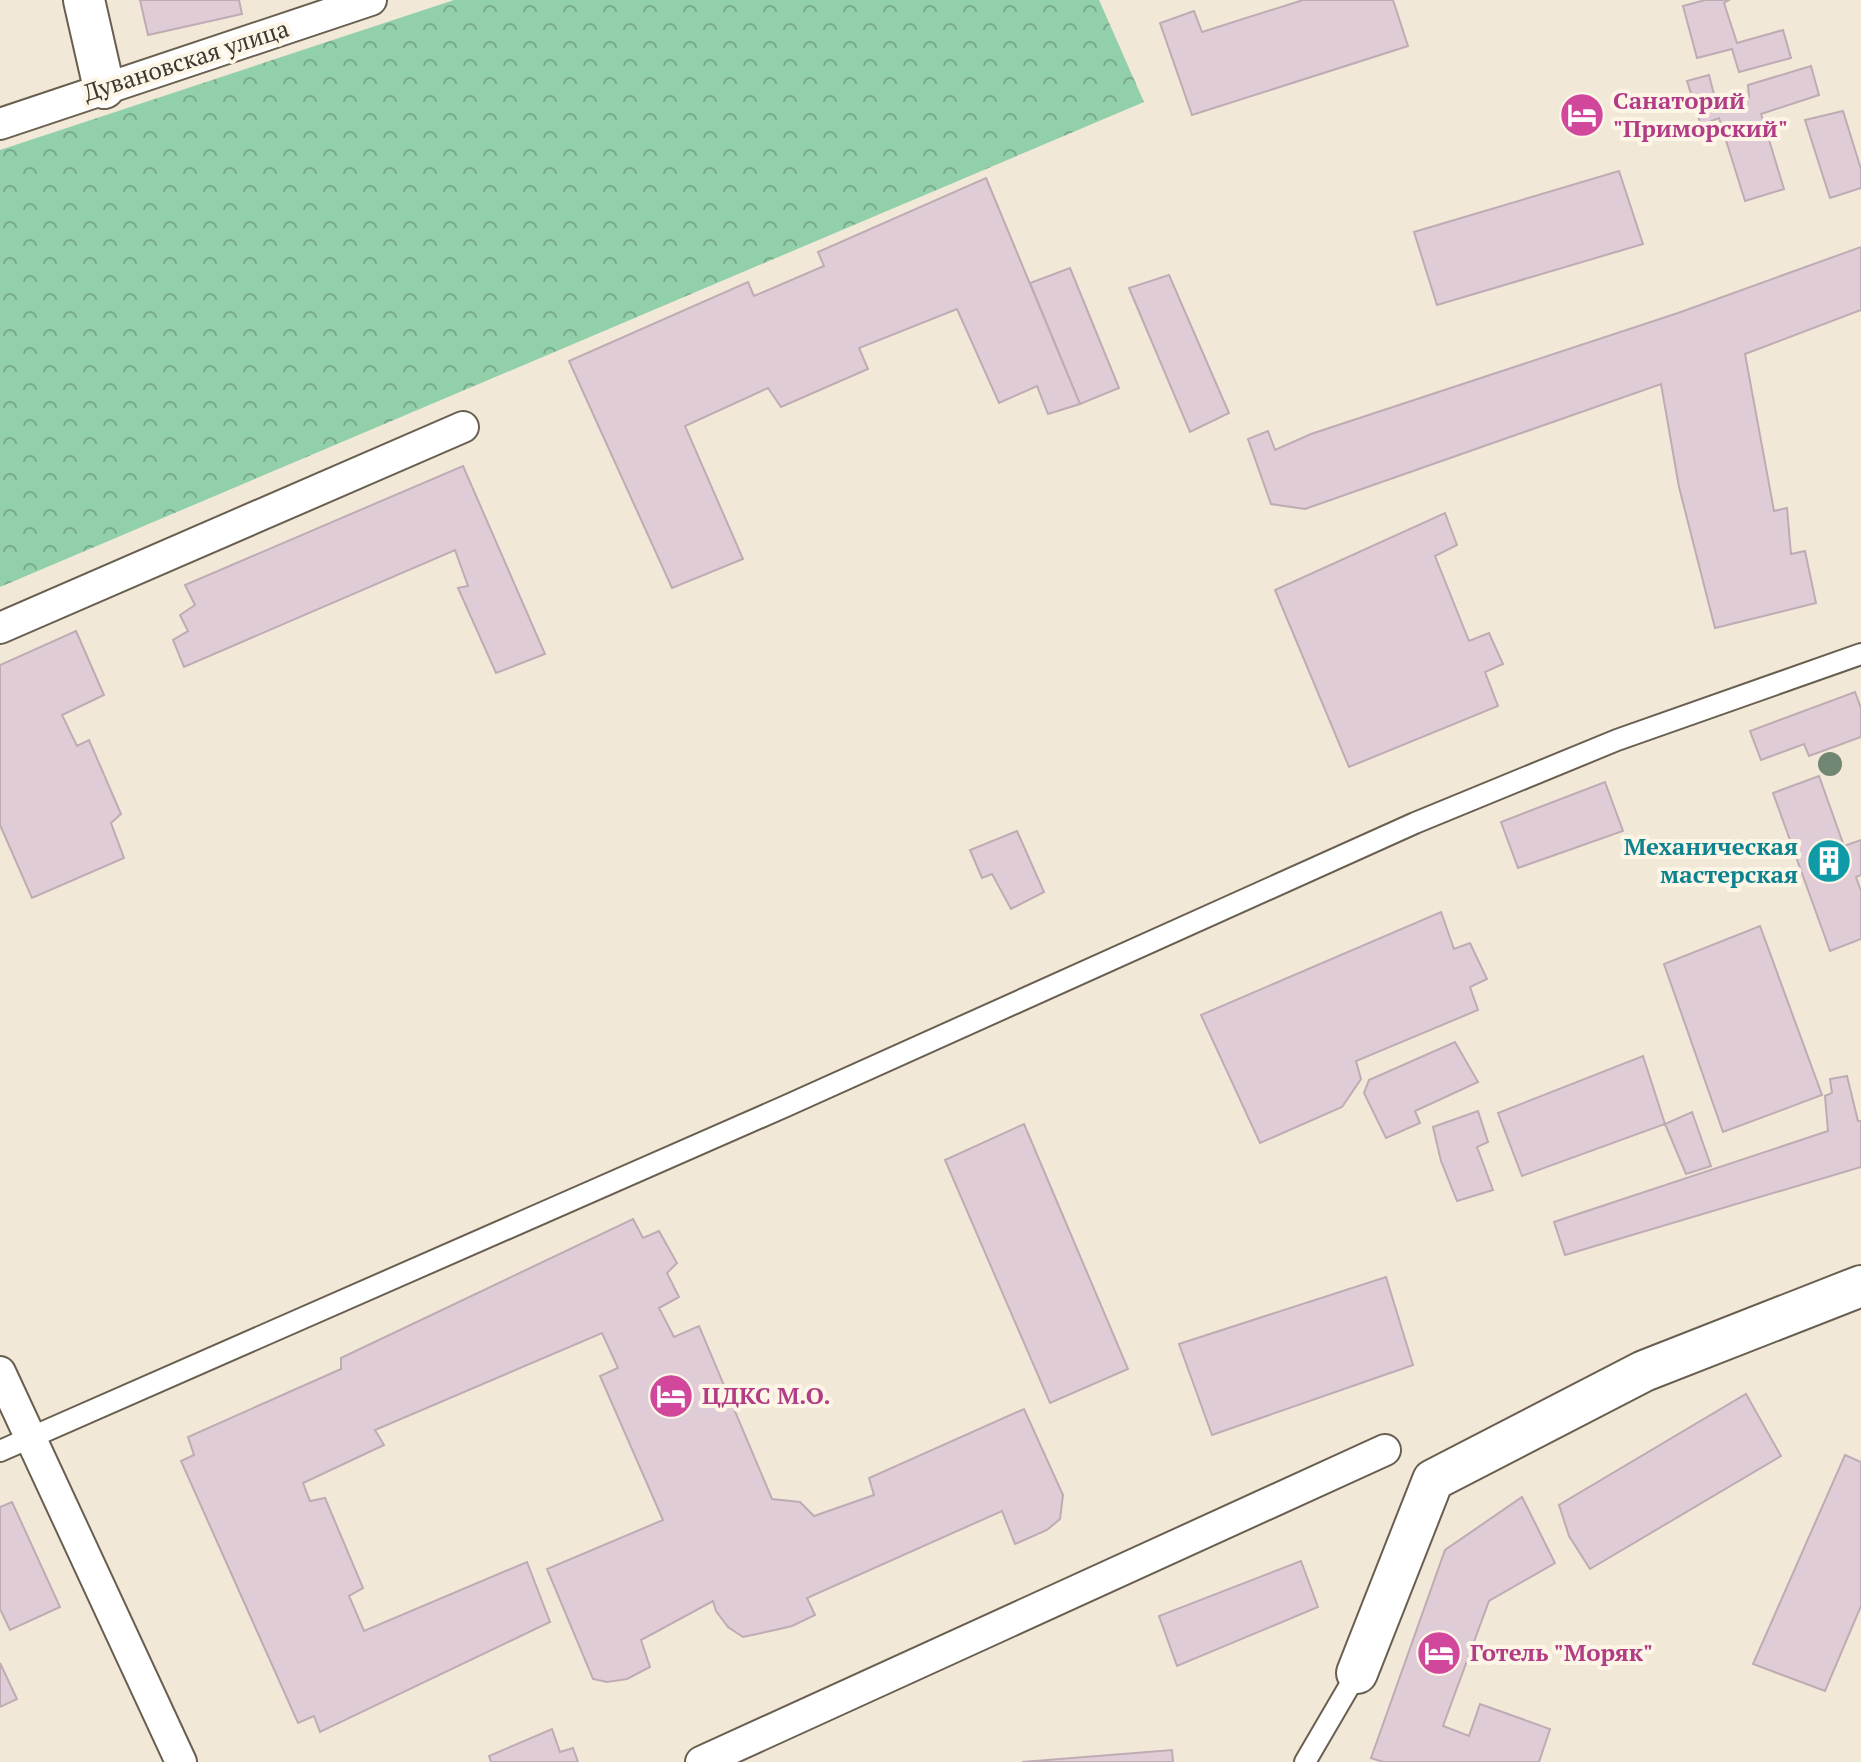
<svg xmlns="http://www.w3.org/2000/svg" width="1861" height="1762" viewBox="0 0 1861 1762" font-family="'PT Serif',serif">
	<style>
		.park { fill: url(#park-crowns) }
		.building { fill: #e0ccd6; stroke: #beabb4; stroke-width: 2 }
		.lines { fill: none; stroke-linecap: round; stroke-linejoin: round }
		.service-casing { stroke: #685f50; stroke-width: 24 }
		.pedestrian-casing { stroke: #685f50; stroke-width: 34 }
		.minor-casing { stroke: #685f50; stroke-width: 44 }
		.service { stroke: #fff; stroke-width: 20 }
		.pedestrian { stroke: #fff; stroke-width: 30 }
		.minor { stroke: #fff; stroke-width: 40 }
		.tree { fill: #728773 }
		.labels { text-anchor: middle; stroke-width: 8; stroke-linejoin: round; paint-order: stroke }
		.street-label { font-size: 24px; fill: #3b3831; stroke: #fdf6e7 }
		.hotel-label { font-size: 24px; font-weight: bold; fill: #b23c85; stroke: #fdf6e7; text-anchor: start }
		.culture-label { font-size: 24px; font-weight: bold; fill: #0d838f; stroke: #fdf6e7; text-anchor: end }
	</style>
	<defs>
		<pattern id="park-crowns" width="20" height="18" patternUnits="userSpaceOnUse" patternTransform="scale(2)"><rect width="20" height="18" fill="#92d0ab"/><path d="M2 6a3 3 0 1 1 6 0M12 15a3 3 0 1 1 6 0" fill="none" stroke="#78aa8c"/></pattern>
	</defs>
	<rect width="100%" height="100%" fill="#f2e8d7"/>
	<path class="park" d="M 454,0 L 1099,0 L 1144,102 L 0,587 L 0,150 Z"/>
	<path class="building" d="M 140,0 L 239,0 L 242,14 L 148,35 Z
		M 1303,0 L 1393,0 L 1408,46 L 1192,115 L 1160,23 L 1194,11 L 1202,32 Z
		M 1705,0 L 1729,0 L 1724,3 L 1737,43 L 1783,30 L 1791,58 L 1739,72 L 1732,49 L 1697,58 L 1683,6 Z
		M 1811,66 L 1819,95 L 1761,114 L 1784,189 L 1745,201 L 1719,118 L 1701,125 L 1687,81 L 1709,75 L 1717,106 L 1749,97 L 1748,85 Z
		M 1843,111 L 1861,169 L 1861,188 L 1830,198 L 1805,120 Z
		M 1619,171 L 1643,244 L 1437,305 L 1414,232 Z
		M 986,178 L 1080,404 L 1048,414 L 1037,386 L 999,403 L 957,309 L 859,348 L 868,369 L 781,407 L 768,388 L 685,426 L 743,559 L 672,588 L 569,361 L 748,282 L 754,296 L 824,266 L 818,252 Z
		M 1861,247 L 1861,310 L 1745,354 L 1774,511 L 1787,508 L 1791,554 L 1805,551 L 1816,603 L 1715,628 L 1679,487 L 1661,384 L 1305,509 L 1271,504 L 1248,439 L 1268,431 L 1275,450 L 1311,434 L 1678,313 Z
		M 1070,268 L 1119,388 L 1080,404 L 1030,283 Z
		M 1169,275 L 1229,413 L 1190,432 L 1129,288 Z
		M 463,466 L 545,654 L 496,673 L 458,588 L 468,586 L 455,550 L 184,667 L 173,640 L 188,631 L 180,615 L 195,605 L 185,585 Z
		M 1445,513 L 1457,545 L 1435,556 L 1469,641 L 1489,633 L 1503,664 L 1485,672 L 1498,706 L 1349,767 L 1275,590 Z
		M 76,631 L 104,695 L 62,715 L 77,746 L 89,740 L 121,814 L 111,823 L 124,858 L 32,898 L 0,825 L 0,665 Z
		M 1855,692 L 1861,708 L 1861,737 L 1809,756 L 1804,744 L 1761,760 L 1750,731 Z
		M 1819,776 L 1844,846 L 1861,840 L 1861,875 L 1856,877 L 1861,891 L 1861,939 L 1830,951 L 1773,793 Z
		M 1605,782 L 1623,831 L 1518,868 L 1501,822 Z
		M 1017,831 L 1044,892 L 1011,909 L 992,874 L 982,878 L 970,850 Z
		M 1441,912 L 1454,949 L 1470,943 L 1487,979 L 1470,987 L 1478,1010 L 1356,1061 L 1361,1079 L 1342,1107 L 1260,1143 L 1201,1015 Z
		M 1760,926 L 1822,1095 L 1723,1132 L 1664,964 Z
		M 1455,1042 L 1478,1082 L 1415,1111 L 1420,1123 L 1386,1138 L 1364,1093 L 1369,1080 Z
		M 1643,1056 L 1665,1124 L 1522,1176 L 1498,1113 Z
		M 1847,1076 L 1858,1121 L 1861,1121 L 1861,1167 L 1565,1255 L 1554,1222 L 1828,1131 L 1825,1096 L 1832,1093 L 1830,1079 Z
		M 1478,1111 L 1488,1142 L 1477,1147 L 1493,1190 L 1457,1201 L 1441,1161 L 1433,1127 Z
		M 1692,1112 L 1711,1166 L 1686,1174 L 1665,1124 Z
		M 1024,1124 L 1128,1369 L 1050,1403 L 945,1160 Z
		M 633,1219 L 643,1238 L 659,1231 L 677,1263 L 667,1273 L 679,1297 L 659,1308 L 674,1337 L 699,1326 L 772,1499 L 800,1502 L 814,1516 L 874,1495 L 869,1478 L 1024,1409 L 1063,1495 L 1060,1519 L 1047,1530 L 1015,1544 L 1002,1511 L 807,1598 L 815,1615 L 792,1626 L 775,1630 L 743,1637 L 728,1627 L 716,1611 L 713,1601 L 641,1640 L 650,1667 L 627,1679 L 607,1682 L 593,1679 L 547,1569 L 663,1520 L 600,1376 L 618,1368 L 602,1333 L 375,1430 L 384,1445 L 303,1483 L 310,1501 L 325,1498 L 363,1588 L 349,1596 L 364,1631 L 527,1562 L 550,1622 L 320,1732 L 314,1716 L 298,1723 L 181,1461 L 194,1455 L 188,1437 L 341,1369 L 341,1358 Z
		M 1386,1277 L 1413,1365 L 1212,1435 L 1179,1344 Z
		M 1746,1394 L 1781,1456 L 1590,1569 L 1569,1536 L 1559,1505 Z
		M 1845,1455 L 1861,1462 L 1861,1606 L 1825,1691 L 1753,1664 Z
		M 1522,1497 L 1555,1563 L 1489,1601 L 1443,1726 L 1469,1736 L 1480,1704 L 1550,1729 L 1539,1762 L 1383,1762 L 1371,1758 L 1445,1550 Z
		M 12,1502 L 60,1607 L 10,1630 L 0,1609 L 0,1507 Z
		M 1301,1561 L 1318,1607 L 1177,1666 L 1159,1616 Z
		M 0,1663 L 17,1699 L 0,1707 Z
		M 552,1729 L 560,1752 L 573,1748 L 578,1762 L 491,1762 L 489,1756 Z
		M 1172,1750 L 1173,1762 L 1022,1762 Z"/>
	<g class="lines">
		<g class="service-casing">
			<path id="service" d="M 0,1451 L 786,1106 L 1415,823 L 1617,740 L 1861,654
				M 1305,1762 L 1357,1673"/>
		</g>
		<g class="pedestrian-casing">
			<path id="pedestrian" d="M 0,124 L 371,0
				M 0,628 L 463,427
				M 0,1372 L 181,1762
				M 701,1762 L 1385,1450"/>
		</g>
		<g class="minor-casing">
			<path id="minor" d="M 84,0 L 104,88
				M 1357,1673 L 1433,1480 L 1644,1371 L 1861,1286"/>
		</g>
		<use href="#service" class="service"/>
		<use href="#pedestrian" class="pedestrian"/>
		<use href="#minor" class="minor"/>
	</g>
	<circle class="tree" cx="1830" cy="764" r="12"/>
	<defs>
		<g id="hotel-disc" transform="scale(2.3)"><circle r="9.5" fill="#d1479c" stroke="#fdf6e7"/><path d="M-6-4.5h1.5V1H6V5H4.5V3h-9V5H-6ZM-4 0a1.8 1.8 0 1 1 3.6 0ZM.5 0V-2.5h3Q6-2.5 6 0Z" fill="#fff"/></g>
		<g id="building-disc" transform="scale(2.3)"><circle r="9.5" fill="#0f9aa8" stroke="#fdf6e7"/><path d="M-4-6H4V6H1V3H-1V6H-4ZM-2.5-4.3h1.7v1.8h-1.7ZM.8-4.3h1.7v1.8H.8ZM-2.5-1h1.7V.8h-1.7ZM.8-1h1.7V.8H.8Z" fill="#fff"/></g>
	</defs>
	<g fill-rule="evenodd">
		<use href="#hotel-disc" x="1582" y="115"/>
		<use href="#building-disc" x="1829" y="861"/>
		<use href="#hotel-disc" x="671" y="1396"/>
		<use href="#hotel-disc" x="1439" y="1653"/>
	</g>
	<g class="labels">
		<g class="street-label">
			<text transform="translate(186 61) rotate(-18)" y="8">Дувановская улица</text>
		</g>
		<g class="hotel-label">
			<text x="1613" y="109">Санаторий<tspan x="1613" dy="28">"Приморский"</tspan></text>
			<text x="702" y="1404">ЦДКС М.О.</text>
			<text x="1470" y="1661">Готель "Моряк"</text>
		</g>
		<g class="culture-label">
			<text x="1798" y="855">Механическая<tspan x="1798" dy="28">мастерская</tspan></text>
		</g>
	</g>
</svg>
